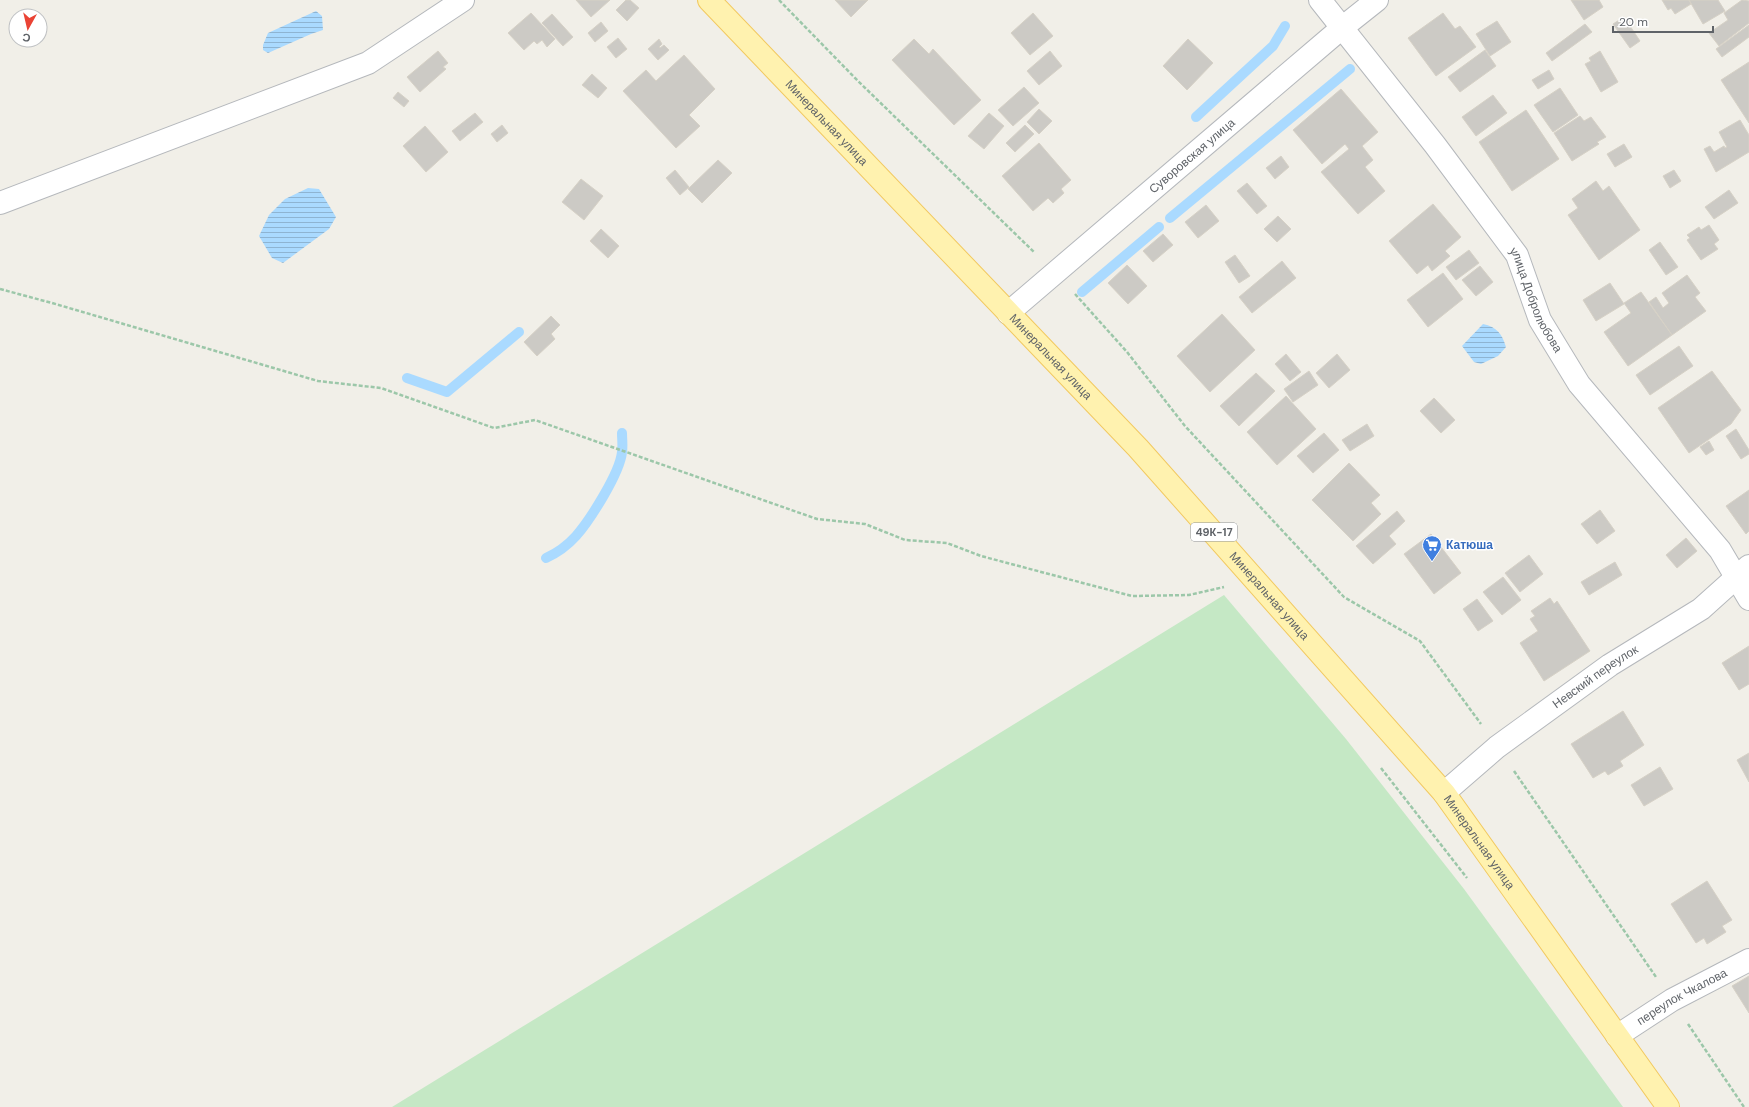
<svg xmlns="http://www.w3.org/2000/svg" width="1749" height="1107" viewBox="0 0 1749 1107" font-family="'DM Sans',sans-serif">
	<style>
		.grass { fill: #c5e8c5 }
		.water { fill: url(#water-rules) }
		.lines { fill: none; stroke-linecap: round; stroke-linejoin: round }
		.stream { stroke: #aadaff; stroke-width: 10 }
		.building { fill: #cccac5; stroke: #d6d1c6 }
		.minor-casing { stroke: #b5b8bc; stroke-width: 24 }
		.major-casing { stroke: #f2c960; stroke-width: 24 }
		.path { stroke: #9cc7a9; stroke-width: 2.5; stroke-dasharray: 4 2; stroke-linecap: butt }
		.minor { stroke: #fff; stroke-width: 22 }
		.major { stroke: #fff2af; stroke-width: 22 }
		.labels { text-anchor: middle; stroke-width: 3; stroke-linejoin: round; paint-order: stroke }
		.shield { fill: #fff; stroke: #8f9295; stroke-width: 1 }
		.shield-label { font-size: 11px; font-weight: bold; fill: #5f6368 }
		.street-label { font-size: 12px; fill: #5f6368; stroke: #fff }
		.shop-label { font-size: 12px; font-weight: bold; fill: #366cbe; stroke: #fff; text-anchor: start }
	</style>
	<defs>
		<pattern id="water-rules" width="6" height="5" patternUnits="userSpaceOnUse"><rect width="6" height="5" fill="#aadaff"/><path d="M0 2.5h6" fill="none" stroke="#8eb4d2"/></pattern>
	</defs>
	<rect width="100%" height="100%" fill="#f1efe8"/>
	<path class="grass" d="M 1224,595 L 1346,739 L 1464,889 L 1623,1107 L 392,1107 Z"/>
	<path class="water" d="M 316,11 L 322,16 L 323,30 L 311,34 L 268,53 L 263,50 L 263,45 L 268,33 Z
		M 308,188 L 319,189 L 336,217 L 329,229 L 283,263 L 272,258 L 259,236 L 269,215 L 285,199 Z
		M 1483,324 C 1497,327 1502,334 1506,347 L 1498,356 L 1481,364 L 1474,362 L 1462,346 Z"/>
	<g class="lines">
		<path class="stream" d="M 1196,117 L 1273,46 L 1285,26
			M 1170,218 L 1350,69
			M 1082,292 L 1159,227
			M 407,378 L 447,392 L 519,332
			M 546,558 C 557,553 567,546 576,536 C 590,520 620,473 622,452 C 623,446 622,439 622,433"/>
	</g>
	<path class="building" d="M 576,0 L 610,0 L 591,17 Z
		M 626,0 L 630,0 L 639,8 L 627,21 L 616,10 Z
		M 835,0 L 868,0 L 851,17 Z
		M 1571,0 L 1599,0 L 1603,7 L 1584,20 Z
		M 1662,0 L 1689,0 L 1691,4 L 1675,14 L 1671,8 L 1668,10 Z
		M 1689,0 L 1718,0 L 1725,11 L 1703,24 Z
		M 1742,0 L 1749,1 L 1749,23 L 1719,46 L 1709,33 L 1728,20 L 1724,13 Z
		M 531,13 L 555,39 L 547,47 L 542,40 L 537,44 L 534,41 L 524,50 L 508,33 Z
		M 1033,13 L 1053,36 L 1030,55 L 1011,33 Z
		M 1443,13 L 1455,29 L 1460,26 L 1476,47 L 1436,76 L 1408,38 Z
		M 552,14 L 573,37 L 563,46 L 542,23 Z
		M 1624,17 L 1640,41 L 1630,48 L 1613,24 Z
		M 1497,21 L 1511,42 L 1490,56 L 1476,34 Z
		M 601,22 L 608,31 L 595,42 L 588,33 Z
		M 1585,24 L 1592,32 L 1552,61 L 1546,53 Z
		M 1749,25 L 1749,37 L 1722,57 L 1716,49 Z
		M 618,38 L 627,49 L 616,58 L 607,47 Z
		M 659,39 L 662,44 L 659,47 L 660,48 L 664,45 L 669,50 L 658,60 L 648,49 Z
		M 914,39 L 929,54 L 933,49 L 981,100 L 954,125 L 892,60 Z
		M 1188,39 L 1213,63 L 1187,90 L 1163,66 Z
		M 1485,50 L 1496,66 L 1460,92 L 1448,77 Z
		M 438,51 L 448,63 L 443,67 L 446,69 L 420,92 L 407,77 Z
		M 1050,51 L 1062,66 L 1039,85 L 1027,71 Z
		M 1600,51 L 1618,82 L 1601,92 L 1585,64 L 1591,61 L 1589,58 Z
		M 684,55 L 715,89 L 689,115 L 700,126 L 676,148 L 623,91 L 646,70 L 656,81 Z
		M 1749,62 L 1749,123 L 1721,80 Z
		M 1549,70 L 1554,79 L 1538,89 L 1532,80 Z
		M 592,74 L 607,88 L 598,98 L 582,85 Z
		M 1024,87 L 1039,103 L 1013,126 L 998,110 Z
		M 1560,88 L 1578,115 L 1553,132 L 1534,105 Z
		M 1341,89 L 1378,132 L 1362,146 L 1373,160 L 1365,167 L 1385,191 L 1358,214 L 1321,172 L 1349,149 L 1345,144 L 1322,164 L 1293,130 Z
		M 398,92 L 409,101 L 404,107 L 393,98 Z
		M 1493,95 L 1507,113 L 1476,136 L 1462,117 Z
		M 1039,109 L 1052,121 L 1039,134 L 1027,122 Z
		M 1526,110 L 1559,159 L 1512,191 L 1479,142 Z
		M 475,113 L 483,122 L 460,141 L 452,131 Z
		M 989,113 L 1004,126 L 984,149 L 968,136 Z
		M 1580,116 L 1584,121 L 1591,117 L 1606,137 L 1597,142 L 1599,144 L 1572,161 L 1554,133 Z
		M 1740,120 L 1749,135 L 1749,152 L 1716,172 L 1704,149 L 1710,146 L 1714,152 L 1724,146 L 1725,148 L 1727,147 L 1719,132 Z
		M 502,125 L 508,133 L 497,142 L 491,134 Z
		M 1025,125 L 1034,134 L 1015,152 L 1006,143 Z
		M 425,126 L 448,152 L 426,172 L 403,146 Z
		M 1039,143 L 1071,180 L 1061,189 L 1064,193 L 1053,203 L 1048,198 L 1033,211 L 1002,176 Z
		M 1624,144 L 1632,157 L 1615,167 L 1607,154 Z
		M 1281,156 L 1289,167 L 1275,179 L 1266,168 Z
		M 718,160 L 732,173 L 702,203 L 688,189 Z
		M 675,170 L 689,187 L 680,195 L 666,178 Z
		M 1674,170 L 1681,181 L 1670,188 L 1663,176 Z
		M 581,179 L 603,196 L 584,220 L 562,202 Z
		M 1596,181 L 1603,191 L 1609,186 L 1640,230 L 1599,260 L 1568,215 L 1578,208 L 1572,199 Z
		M 1247,183 L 1267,206 L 1257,214 L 1237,191 Z
		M 1729,190 L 1738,203 L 1714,219 L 1705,207 Z
		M 1433,204 L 1461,237 L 1445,251 L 1450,256 L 1432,271 L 1428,265 L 1417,274 L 1389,241 Z
		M 1206,205 L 1219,221 L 1198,238 L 1185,222 Z
		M 1278,216 L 1291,229 L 1277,242 L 1264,229 Z
		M 1709,225 L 1719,240 L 1714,244 L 1718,249 L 1701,260 L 1687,240 L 1690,238 L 1687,235 L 1699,227 L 1701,230 Z
		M 601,229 L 619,246 L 608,258 L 590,241 Z
		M 1163,234 L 1173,245 L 1153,262 L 1143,251 Z
		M 1660,242 L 1678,267 L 1666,275 L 1649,250 Z
		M 1469,250 L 1479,263 L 1456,280 L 1446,267 Z
		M 1235,255 L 1250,276 L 1239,283 L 1225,262 Z
		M 1282,261 L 1296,278 L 1252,313 L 1239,297 Z
		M 1127,265 L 1147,286 L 1128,304 L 1108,283 Z
		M 1480,266 L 1493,282 L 1476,296 L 1462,280 Z
		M 1443,273 L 1463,299 L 1428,327 L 1407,300 Z
		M 1687,275 L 1700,293 L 1695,297 L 1706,311 L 1672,335 L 1649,302 L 1656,297 L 1663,308 L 1669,303 L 1662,293 Z
		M 1610,283 L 1624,304 L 1596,321 L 1583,300 Z
		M 1641,292 L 1672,335 L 1628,366 L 1604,332 L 1631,313 L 1624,303 Z
		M 1222,314 L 1255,350 L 1210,392 L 1177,356 Z
		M 551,316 L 560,325 L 551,334 L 555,339 L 537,356 L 524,342 Z
		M 1679,346 L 1693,366 L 1650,395 L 1636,375 Z
		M 1286,354 L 1301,372 L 1290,381 L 1275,364 Z
		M 1337,354 L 1350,370 L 1329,388 L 1316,373 Z
		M 1309,371 L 1318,385 L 1293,402 L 1284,389 Z
		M 1712,371 L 1741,410 L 1731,424 L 1689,453 L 1658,408 Z
		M 1256,373 L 1275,391 L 1239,426 L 1220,406 Z
		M 1286,396 L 1316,429 L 1277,465 L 1247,432 Z
		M 1434,398 L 1455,420 L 1441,433 L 1420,411 Z
		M 1367,424 L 1374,436 L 1350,451 L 1342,440 Z
		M 1736,429 L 1749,450 L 1749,454 L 1741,459 L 1726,436 Z
		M 1324,433 L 1339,450 L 1313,473 L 1297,456 Z
		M 1709,441 L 1714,450 L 1706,455 L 1700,447 Z
		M 1349,463 L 1380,495 L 1371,503 L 1381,514 L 1353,541 L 1312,500 Z
		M 1749,490 L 1749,531 L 1746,534 L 1726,506 Z
		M 1600,510 L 1615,531 L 1597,544 L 1581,524 Z
		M 1397,511 L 1405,521 L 1389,536 L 1396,544 L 1373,564 L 1356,546 Z
		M 1431,534 L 1461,573 L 1434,594 L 1404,554 Z
		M 1686,538 L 1697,551 L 1677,568 L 1666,555 Z
		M 1529,555 L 1543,574 L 1520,592 L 1505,573 Z
		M 1615,562 L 1622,575 L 1589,595 L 1581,582 Z
		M 1503,577 L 1521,600 L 1502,615 L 1483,592 Z
		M 1550,598 L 1554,604 L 1557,601 L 1590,651 L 1544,681 L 1520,643 L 1538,631 L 1530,619 L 1535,616 L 1531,611 Z
		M 1477,599 L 1493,621 L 1478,631 L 1463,609 Z
		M 1749,646 L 1749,684 L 1739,690 L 1722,663 Z
		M 1623,711 L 1644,745 L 1620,761 L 1623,766 L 1608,775 L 1605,771 L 1593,778 L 1571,744 Z
		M 1749,753 L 1749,782 L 1737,760 Z
		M 1660,767 L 1673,789 L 1644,806 L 1631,785 Z
		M 1707,881 L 1732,920 L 1722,926 L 1726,932 L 1707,944 L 1704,938 L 1696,943 L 1671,904 Z
		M 1749,976 L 1749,1013 L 1732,986 Z"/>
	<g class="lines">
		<g class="minor-casing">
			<g id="minor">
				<path id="s1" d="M 1320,0 L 1435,145 L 1517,255 L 1540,320 L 1579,384 L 1720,550 L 1749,599"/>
				<path d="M 0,203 L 368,63 L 463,0"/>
				<path id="s2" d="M 1008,313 L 1343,27 L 1377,0"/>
				<path id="s3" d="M 1444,793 L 1497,747 L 1610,665 L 1701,609 L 1749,566"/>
				<path id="s4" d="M 1617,1036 L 1672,1000 L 1749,960"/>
			</g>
		</g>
		<g class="major-casing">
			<g id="major">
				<path id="s5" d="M 709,0 L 1138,448 L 1444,793 L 1668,1107"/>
			</g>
		</g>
		<path class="path" d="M 779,0 L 858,81 L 1035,253
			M 0,289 L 52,303 L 318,381 L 381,388 L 494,428 L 535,420 L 817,519 L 865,524 L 905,540 L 947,543 L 981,556 L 1132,596 L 1189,595 L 1224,587
			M 1075,294 L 1127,352 L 1185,426 L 1344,597 L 1420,641 L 1481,724
			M 1381,768 L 1467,878
			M 1514,771 L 1656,977
			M 1688,1024 L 1744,1107"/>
		<use href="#minor" class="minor"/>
		<use href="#major" class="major"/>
	</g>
	<defs>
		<g id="supermarket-pin" transform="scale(1)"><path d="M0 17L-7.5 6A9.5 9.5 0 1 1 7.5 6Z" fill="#3f7fe0" stroke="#fff"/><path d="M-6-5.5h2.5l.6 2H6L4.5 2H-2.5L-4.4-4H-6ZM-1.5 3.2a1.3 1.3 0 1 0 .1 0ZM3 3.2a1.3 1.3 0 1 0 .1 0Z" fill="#fff"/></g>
	</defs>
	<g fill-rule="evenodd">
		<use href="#supermarket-pin" x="1432" y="545"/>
	</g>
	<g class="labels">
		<rect class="shield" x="1191" y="523" width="46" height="18" rx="3"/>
		<g class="shield-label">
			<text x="1214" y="536">49К-17</text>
		</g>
		<g class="street-label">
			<text dy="4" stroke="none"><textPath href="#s5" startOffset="170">Минеральная улица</textPath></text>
			<text dy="4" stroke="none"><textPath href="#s2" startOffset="242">Суворовская улица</textPath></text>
			<text dy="4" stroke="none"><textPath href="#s1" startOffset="371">улица Добролюбова</textPath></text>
			<text dy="4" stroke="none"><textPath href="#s5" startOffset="494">Минеральная улица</textPath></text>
			<text dy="4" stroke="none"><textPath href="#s5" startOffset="818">Минеральная улица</textPath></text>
			<text dy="4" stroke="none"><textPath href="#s3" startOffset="191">Невский переулок</textPath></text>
			<text dy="4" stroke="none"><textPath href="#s5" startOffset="1142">Минеральная улица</textPath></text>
			<text dy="4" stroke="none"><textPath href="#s4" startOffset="76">переулок Чкалова</textPath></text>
		</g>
		<g class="shop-label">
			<text x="1446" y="549">Катюша</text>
		</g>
	</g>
	<g transform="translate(28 28) rotate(188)"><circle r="19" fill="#ffffff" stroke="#bfc1c3"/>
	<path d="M0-3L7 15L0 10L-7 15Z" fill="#ea4335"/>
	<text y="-6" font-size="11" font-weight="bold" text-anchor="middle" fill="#5f6368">С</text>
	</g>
	<path d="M1613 26v6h100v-6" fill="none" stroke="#5f6368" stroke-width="2"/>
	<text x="1619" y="26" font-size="12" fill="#5f6368" stroke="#ffffff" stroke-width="3" paint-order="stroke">20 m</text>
</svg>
